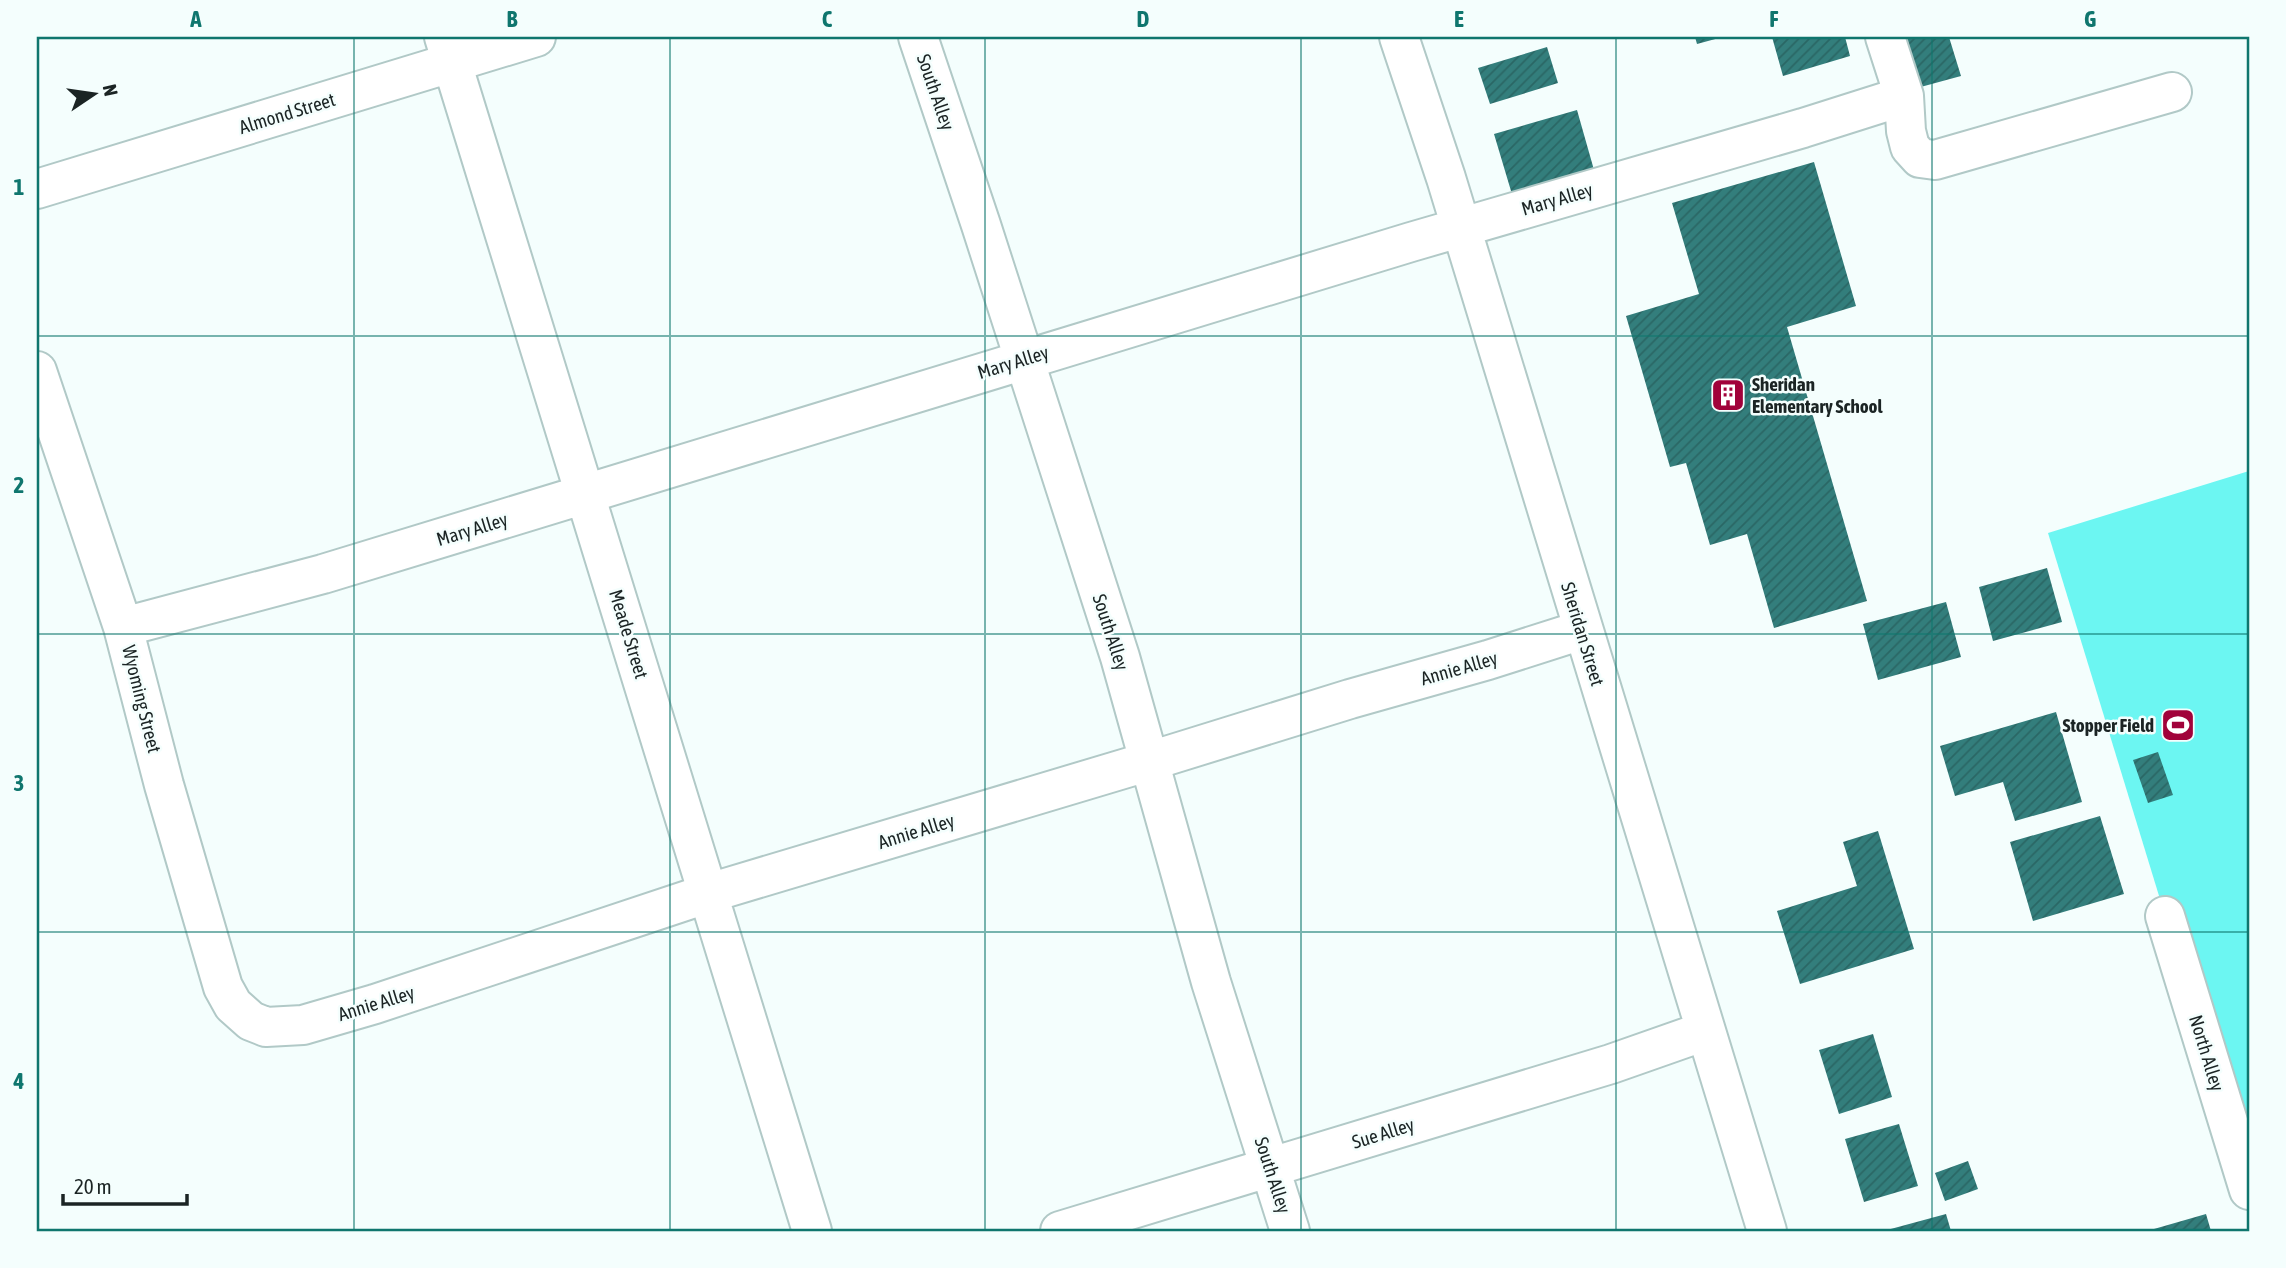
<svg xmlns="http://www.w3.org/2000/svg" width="2286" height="1268" viewBox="0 0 2286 1268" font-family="'Asap Condensed',sans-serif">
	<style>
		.grass { fill: #6cf6f2 }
		.building { fill: url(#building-hatch) }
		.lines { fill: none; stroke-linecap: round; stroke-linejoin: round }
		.minor-casing { stroke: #b1c9c7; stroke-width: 42 }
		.minor { stroke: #fff; stroke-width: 38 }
		.grid { fill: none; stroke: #0f766e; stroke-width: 2; stroke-opacity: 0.55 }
		.labels { text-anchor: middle; stroke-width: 5; stroke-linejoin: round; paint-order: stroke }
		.street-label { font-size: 19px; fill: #1b2424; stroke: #f4fefd }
		.poi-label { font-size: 19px; font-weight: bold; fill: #1b2424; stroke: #f4fefd; text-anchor: start }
		.neatline { fill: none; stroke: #0f766e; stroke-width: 2.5 }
		.grid-label { font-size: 23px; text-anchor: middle; font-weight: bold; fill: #0f766e }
	</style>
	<defs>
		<pattern id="building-hatch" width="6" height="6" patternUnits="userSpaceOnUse" patternTransform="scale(1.75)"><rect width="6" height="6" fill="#337e7c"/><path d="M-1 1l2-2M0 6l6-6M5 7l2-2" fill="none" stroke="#2a6765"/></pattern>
	</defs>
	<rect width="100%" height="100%" fill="#f4fefd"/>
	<path class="grass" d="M 2249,471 L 2249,1190 L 2048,533 Z"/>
	<path class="building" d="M 1695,37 L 1719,37 L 1719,38 L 1697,44 Z
		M 1772,37 L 1845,37 L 1850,56 L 1783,76 Z
		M 1902,37 L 1949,37 L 1961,76 L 1917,88 Z
		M 1547,47 L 1558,83 L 1490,104 L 1478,68 Z
		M 1577,110 L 1596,177 L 1514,201 L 1494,134 Z
		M 1814,162 L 1856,306 L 1787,327 L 1867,601 L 1774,628 L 1747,534 L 1710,545 L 1686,463 L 1670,467 L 1626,316 L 1699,294 L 1672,203 Z
		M 2047,568 L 2062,622 L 1993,641 L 1979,587 Z
		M 1946,602 L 1961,657 L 1878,680 L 1863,624 Z
		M 2056,712 L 2082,802 L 2015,821 L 2003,782 L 1955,796 L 1940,746 Z
		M 2158,752 L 2173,795 L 2148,803 L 2133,760 Z
		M 2100,816 L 2124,894 L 2033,921 L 2010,842 Z
		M 1878,831 L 1914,949 L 1800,984 L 1777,911 L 1857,886 L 1843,842 Z
		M 1873,1034 L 1892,1097 L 1839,1114 L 1819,1050 Z
		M 1899,1124 L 1918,1186 L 1864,1202 L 1845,1139 Z
		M 1968,1161 L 1978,1189 L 1945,1201 L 1935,1173 Z
		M 1946,1214 L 1951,1231 L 1888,1231 L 1887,1230 Z
		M 2206,1214 L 2211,1231 L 2147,1231 Z"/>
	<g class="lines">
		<g class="minor-casing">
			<path id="minor" d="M 444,37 L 812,1231
				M 918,37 L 981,225 L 1120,657 L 1211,982 L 1290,1231
				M 1399,37 L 1446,178 L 1767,1231
				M 1885,37 L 1904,96 L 1906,131 L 1910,147 L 1920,158 L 1935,160 L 2172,92
				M 37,189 L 536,37
				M 37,371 L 123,627 L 164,785 L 223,987 L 233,1005 L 251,1021 L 266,1027 L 303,1025 L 375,1004 L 709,893 L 1150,761 L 1350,699 L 1488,660 L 1582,630
				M 123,627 L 323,574 L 1411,242 L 1803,128 L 1904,96
				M 2165,916 L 2249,1190
				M 1060,1231 L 1611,1064 L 1705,1031"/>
		</g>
		<use href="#minor" class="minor"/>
	</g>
	<path class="grid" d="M 354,37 L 354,1231M 670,37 L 670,1231M 985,37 L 985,1231M 1301,37 L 1301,1231M 1616,37 L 1616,1231M 1932,37 L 1932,1231M 37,336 L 2249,336M 37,634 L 2249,634M 37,932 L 2249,932"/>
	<defs>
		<g id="building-square" transform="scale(1.75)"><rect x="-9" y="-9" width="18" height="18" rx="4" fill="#a1023a" stroke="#f4fefd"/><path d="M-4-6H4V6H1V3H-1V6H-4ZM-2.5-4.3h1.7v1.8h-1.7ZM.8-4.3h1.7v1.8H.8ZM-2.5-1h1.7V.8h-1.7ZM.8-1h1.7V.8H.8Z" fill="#fff"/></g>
		<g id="stadium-square" transform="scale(1.75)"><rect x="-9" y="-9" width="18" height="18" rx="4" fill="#a1023a" stroke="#f4fefd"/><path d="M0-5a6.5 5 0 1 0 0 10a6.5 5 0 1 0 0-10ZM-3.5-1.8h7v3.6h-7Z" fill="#fff"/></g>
	</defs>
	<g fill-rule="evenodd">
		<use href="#building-square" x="1728" y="395"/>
		<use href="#stadium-square" x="2178" y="725"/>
	</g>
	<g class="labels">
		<g class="street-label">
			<text transform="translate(936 92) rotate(71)" y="7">South Alley</text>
			<text transform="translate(287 113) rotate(-17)" y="7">Almond Street</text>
			<text transform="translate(1557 199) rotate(-16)" y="7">Mary Alley</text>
			<text transform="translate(1013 362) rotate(-17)" y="7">Mary Alley</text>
			<text transform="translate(472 529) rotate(-17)" y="7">Mary Alley</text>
			<text transform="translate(1111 632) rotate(72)" y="7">South Alley</text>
			<text transform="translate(629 634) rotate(73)" y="7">Meade Street</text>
			<text transform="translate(1583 634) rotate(73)" y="7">Sheridan Street</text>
			<text transform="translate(1459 668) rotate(-16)" y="7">Annie Alley</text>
			<text transform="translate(142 699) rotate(76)" y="7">Wyoming Street</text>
			<text transform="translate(916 831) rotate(-17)" y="7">Annie Alley</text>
			<text transform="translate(376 1003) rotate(-17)" y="7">Annie Alley</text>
			<text transform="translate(2207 1053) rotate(73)" y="7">North Alley</text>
			<text transform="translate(1383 1133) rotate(-17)" y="7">Sue Alley</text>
			<text transform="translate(1273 1175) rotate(72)" y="7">South Alley</text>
		</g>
		<g class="poi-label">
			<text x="1752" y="391">Sheridan<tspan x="1752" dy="22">Elementary School</tspan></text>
			<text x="2154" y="732" text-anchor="end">Stopper Field</text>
		</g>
	</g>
	<rect width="2286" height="1268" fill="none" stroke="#f4fefd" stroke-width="77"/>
	<g transform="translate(94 94) rotate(77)" stroke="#f4fefd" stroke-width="5" paint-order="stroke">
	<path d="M0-5L12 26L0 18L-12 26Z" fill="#1b2424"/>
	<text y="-10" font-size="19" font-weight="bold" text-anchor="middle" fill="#1b2424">N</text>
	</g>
	<path d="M63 1194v10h124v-10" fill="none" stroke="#1b2424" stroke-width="3.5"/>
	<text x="74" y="1194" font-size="21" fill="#1b2424" stroke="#f4fefd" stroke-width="5" paint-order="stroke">20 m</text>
	<rect x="38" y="38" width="2210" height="1192" class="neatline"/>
	<g class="grid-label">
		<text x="196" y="27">A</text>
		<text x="512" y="27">B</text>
		<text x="827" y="27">C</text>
		<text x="1143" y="27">D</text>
		<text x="1459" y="27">E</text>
		<text x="1774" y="27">F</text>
		<text x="2090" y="27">G</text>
		<text x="19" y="195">1</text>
		<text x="19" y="493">2</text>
		<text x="19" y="791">3</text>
		<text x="19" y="1089">4</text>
	</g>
</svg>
